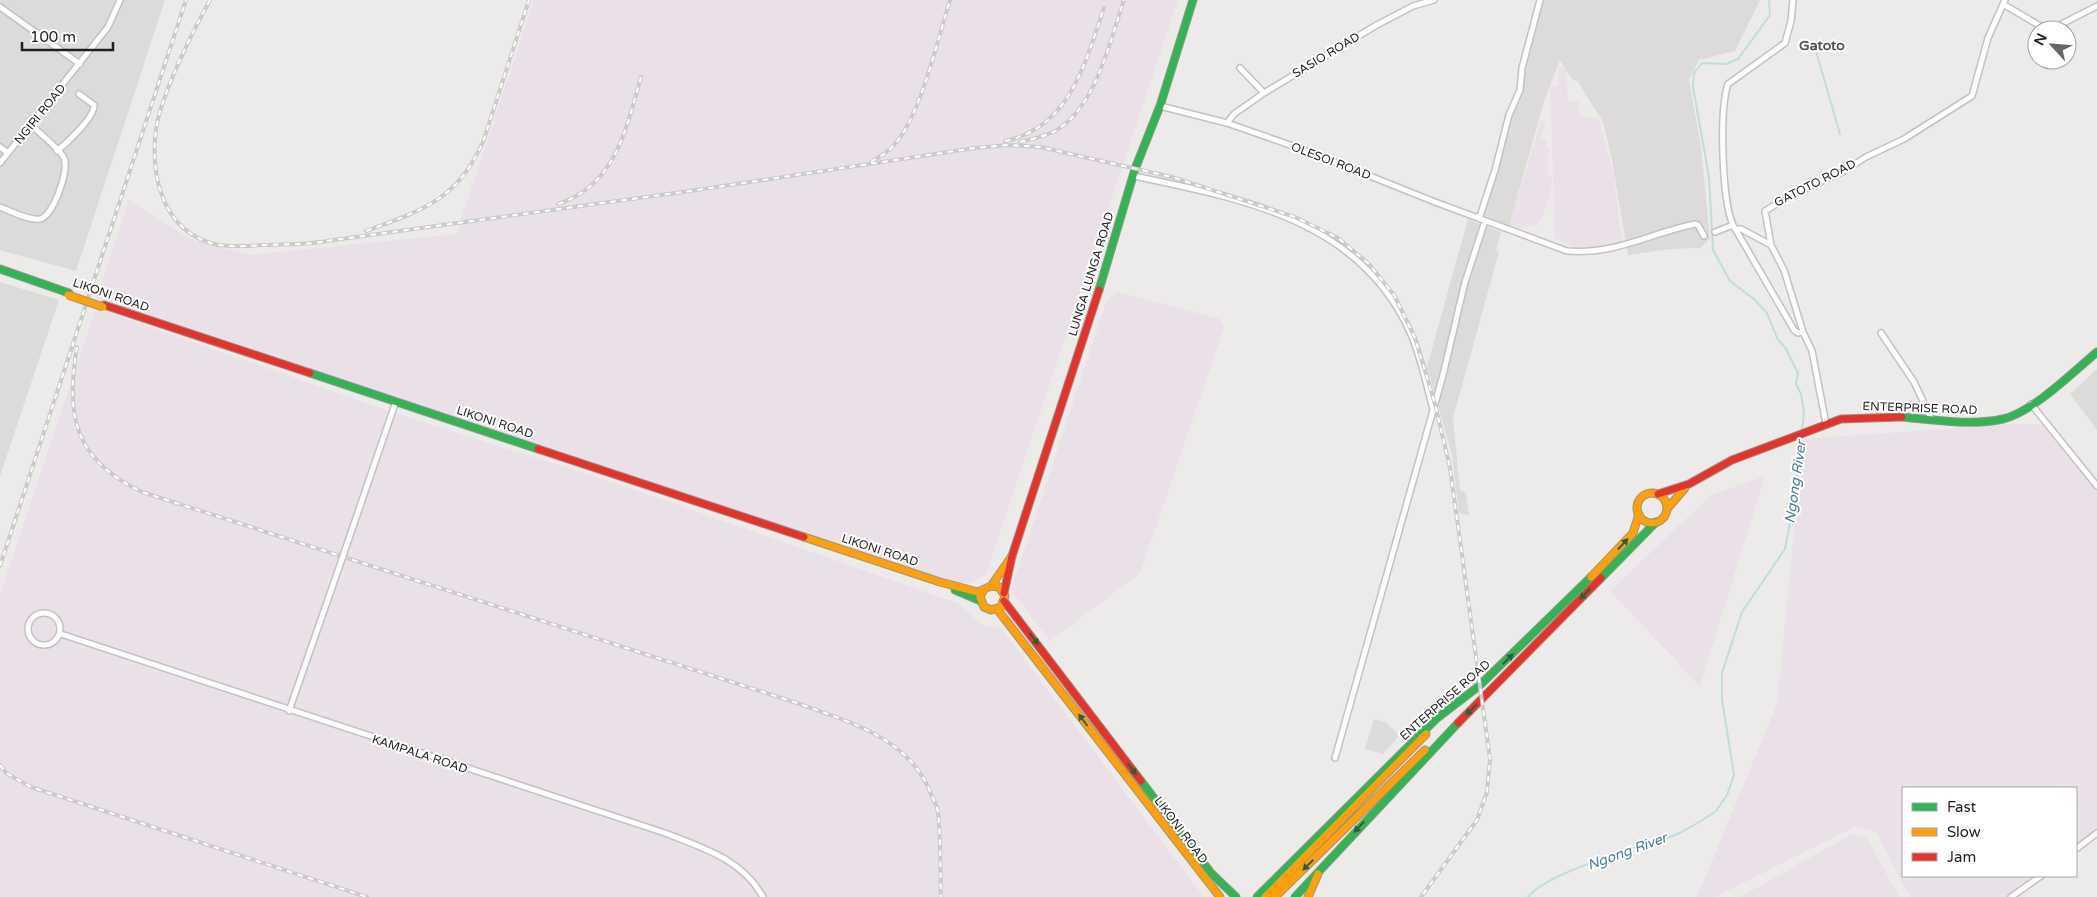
<svg xmlns="http://www.w3.org/2000/svg" width="2097" height="897" viewBox="0 0 2097 897" font-family="'Varela Round',sans-serif">
	<style>
		.residential { fill: #dcdbda }
		.industrial { fill: #eae1e8 }
		.parking { fill: #dddcdc }
		.lines { fill: none; stroke-linecap: round; stroke-linejoin: round }
		.stream { stroke: #bfdcde; stroke-width: 2 }
		.street-casing { stroke: #c3c2c1; stroke-width: 8 }
		.fast-casing { stroke: #969582; stroke-width: 9 }
		.slow-casing { stroke: #969582; stroke-width: 9 }
		.jam-casing { stroke: #969582; stroke-width: 9 }
		.street { stroke: #fcfcfc; stroke-width: 5 }
		.fast { stroke: #30b455; stroke-width: 7 }
		.slow { stroke: #ff9f0a; stroke-width: 7 }
		.jam { stroke: #e5322d; stroke-width: 7 }
		.rail-casing { stroke: #cbcbca; stroke-width: 4 }
		.rail { stroke: #fff; stroke-width: 2; stroke-dasharray: 5.5; stroke-linecap: butt }
		.street-bridge-casing { stroke: #c3c2c1; stroke-width: 8; stroke-linecap: butt }
		.slow-bridge-casing { stroke: #969582; stroke-width: 9; stroke-linecap: butt }
		.street-bridge { stroke: #fcfcfc; stroke-width: 5 }
		.slow-bridge { stroke: #ff9f0a; stroke-width: 7 }
		.oneway { fill: #276237 }
		.labels { text-anchor: middle; stroke-width: 4; stroke-linejoin: round; paint-order: stroke }
		.street-label { font-size: 12px; fill: #1f1f1f; stroke: #fff }
		.neighbourhood-label { font-size: 14px; font-weight: bold; fill: #525252; stroke: #fff }
		.water-label { font-size: 14px; font-style: italic; fill: #4c7c99; stroke: #fff }
	</style>
	<rect width="100%" height="100%" fill="#edebe9"/>
	<path class="residential" d="M 0,0 L 165,0 L 76,271 L 0,250 Z
		M 1544,0 L 1760,0 L 1735,51 L 1699,60 L 1689,80 L 1701,147 L 1710,239 L 1700,248 L 1671,249 L 1628,255 L 1612,160 L 1603,122 L 1578,82 L 1571,78 L 1560,60 L 1545,98 L 1509,226 L 1482,214 L 1511,115 L 1514,113 L 1521,77 Z
		M 1468,219 L 1501,232 L 1496,251 L 1499,252 L 1453,418 L 1460,490 L 1466,493 L 1469,516 L 1459,513 L 1452,455 L 1427,367 Z
		M 0,282 L 59,300 L 0,476 Z
		M 2097,369 L 2097,430 L 2070,394 Z"/>
	<path class="industrial" d="M 534,0 L 1178,0 L 986,575 L 970,583 L 949,583 L 96,299 L 129,200 L 191,239 L 250,255 L 456,234 Z
		M 1566,66 L 1568,101 L 1579,102 L 1580,117 L 1599,118 L 1614,176 L 1622,246 L 1576,248 L 1555,238 L 1550,87 L 1559,86 L 1558,67 Z
		M 1541,121 L 1546,123 L 1541,138 L 1547,140 L 1546,146 L 1549,147 L 1547,173 L 1552,178 L 1551,190 L 1541,220 L 1536,225 L 1519,229 L 1509,226 Z
		M 1117,292 L 1220,319 L 1224,328 L 1140,573 L 1050,641 L 1011,590 L 1107,300 Z
		M 96,308 L 392,412 L 627,487 L 960,604 L 981,625 L 1001,628 L 1204,897 L 0,897 L 0,594 Z
		M 2015,424 L 2049,424 L 2097,480 L 2097,833 L 2076,849 L 2076,788 L 1903,788 L 1903,876 L 2040,876 L 2011,897 L 1910,897 L 1876,832 L 1856,826 L 1715,897 L 1697,897 L 1777,704 L 1803,439 Z
		M 1765,476 L 1700,686 L 1610,591 L 1711,495 Z
		M 1852,834 L 1867,837 L 1899,897 L 1740,897 Z"/>
	<path class="parking" d="M 1374,719 L 1385,722 L 1400,735 L 1383,754 L 1365,749 Z"/>
	<g class="lines">
		<path class="stream" d="M 1769,0 L 1770,15 L 1738,59 L 1726,64 L 1702,63 L 1694,73 L 1693,87 L 1709,177 L 1713,250 L 1730,281 L 1754,299 L 1767,313 L 1777,338 L 1786,349 L 1798,373 L 1796,384 L 1801,394 L 1804,412 L 1802,432
			M 1815,48 L 1840,134
			M 1528,897 C 1544,876 1609,857 1636,847 L 1643,847 L 1680,833 L 1701,821 L 1716,811 L 1727,795 L 1734,775 L 1722,700 L 1722,673 L 1742,612 L 1785,549 L 1795,497 L 1801,437"/>
		<g class="street-casing">
			<path id="street" d="M 1793,0 L 1791,21 L 1785,43 L 1728,84 C 1719,111 1722,200 1733,225 L 1794,330 L 1798,333 L 1803,332
				M 2003,4 L 2047,30
				M 0,7 L 80,64
				M 2050,30 L 2097,6
				M 1240,68 L 1264,93
				M 1160,106 L 1227,123 L 1310,152 L 1435,202 L 1567,251 C 1616,255 1650,233 1695,224 L 1698,225 L 1704,236
				M 1227,123 L 1234,114 L 1264,93 L 1375,26 L 1413,6 L 1434,0
				M 0,147 L 8,153
				M 57,151 C 67,143 95,117 94,105 L 79,94
				M 0,163 L 108,27 L 120,0
				M 1134,176 C 1242,199 1359,219 1410,332 C 1421,357 1426,383 1433,409
				M 0,207 C 10,211 30,221 40,219 C 53,217 70,169 64,158 C 60,149 39,133 31,125
				M 1476,217 L 1480,216 L 1495,170 L 1509,115 L 1520,90 L 1522,68 L 1540,0
				M 1735,229 L 1741,229 L 1771,245
				M 1715,232 L 1733,225
				M 1881,333 L 1914,382 L 1931,418
				M 2031,404 L 2097,486
				M 1826,424 L 1812,351 L 1803,332 L 1784,270 L 1771,245 L 1765,211 L 1793,194 L 1844,171 L 1866,157 L 1904,139 L 1972,96 L 1988,38 L 2005,0
				M 344,553 L 395,404
				M28 629a16 16 0 1 1 32 0a16 16 0 1 1-32 0Z
				M 61,634 L 665,833 C 703,848 742,859 763,897
				M 289,711 L 342,559
				M 1335,758 L 1443,375 L 1465,282 L 1485,221
				M 2076,849 L 2097,833
				M 2011,897 L 2041,876"/>
		</g>
		<g class="fast-casing">
			<path id="fast" d="M 0,269 L 69,293
				M 1099,290 L 1135,169 L 1160,106 L 1193,0
				M 310,373 L 538,449
				M 1902,417 C 1935,420 1971,426 2003,419 C 2033,412 2073,372 2097,352
				M 1601,578 L 1656,522
				M 955,590 L 981,601
				M 1141,781 L 1211,873 L 1236,897
				M 1257,897 L 1436,719 L 1479,686 L 1591,577
				M 1295,897 L 1458,723"/>
		</g>
		<g class="slow-casing">
			<path id="slow" d="M1637 508a15 15 0 1 1 30 0a15 15 0 1 1-30 0Z
				M 1667,509 L 1685,488
				M 804,537 L 940,582 L 978,592 L 991,586 L 999,587 L 1005,596 L 1001,607 L 991,610 L 984,607 L 980,597 L 984,589
				M 1591,577 L 1633,533 L 1639,514
				M 991,586 L 1012,556
				M 997,609 L 1220,897
				M 1265,897 L 1426,734
				M 1275,897 L 1425,750
				M 1308,897 L 1318,874"/>
		</g>
		<g class="jam-casing">
			<path id="jam" d="M 104,305 L 310,373
				M 538,449 L 804,537
				M 1658,494 L 1689,484 L 1732,460 L 1841,419 L 1902,417
				M 1004,593 L 1012,556 L 1099,290
				M 1004,601 L 1141,781
				M 1458,723 L 1601,578"/>
		</g>
		<use href="#street" class="street"/>
		<use href="#fast" class="fast"/>
		<use href="#slow" class="slow"/>
		<use href="#jam" class="jam"/>
		<g class="rail-casing">
			<path id="rail" d="M 210,0 C 191,35 172,73 160,111 C 146,162 157,232 218,245 C 233,247 250,246 264,245 C 286,244 311,245 332,240
				M 1005,141 C 1071,127 1085,62 1104,8
				M 1020,142 C 1032,139 1047,136 1057,130 C 1096,106 1110,41 1124,0
				M 871,162 C 879,157 887,153 893,146 C 920,119 938,38 950,0
				M 558,204 C 616,185 626,129 641,77
				M 366,231 C 423,210 457,200 483,142 L 529,0
				M 327,241 L 697,190 L 975,148 L 1008,145 L 1040,147 L 1172,177 L 1295,217 L 1338,238 L 1369,264 L 1394,295 L 1415,338 L 1435,404 L 1450,468 L 1490,759 L 1487,792 L 1477,820 L 1421,897
				M 77,347 C 65,417 75,460 142,492 L 797,703 C 849,722 910,738 931,794 C 934,800 937,806 938,812 C 941,840 940,869 941,897
				M 0,566 L 186,0
				M 0,765 L 6,773 L 31,787 L 367,897"/>
		</g>
		<use href="#rail" class="rail"/>
		<g class="street-bridge-casing">
			<path id="street-bridge" d="M 342,559 L 344,553"/>
		</g>
		<g class="slow-bridge-casing">
			<path id="slow-bridge" d="M 68,295 L 103,307"/>
		</g>
		<use href="#street-bridge" class="street-bridge"/>
		<use href="#slow-bridge" class="slow-bridge"/>
	</g>
	<defs><path id="oneway-solid" d="M-6-.8H1V-3.2L6.5 0L1 3.2V.8H-6Z" transform="scale(1.25)"/></defs>
	<g class="oneway">
		<use href="#oneway-solid" transform="translate(1623 544) rotate(-47)"/>
		<use href="#oneway-solid" transform="translate(1585 594) rotate(134)"/>
		<use href="#oneway-solid" transform="translate(1034 639) rotate(53)"/>
		<use href="#oneway-solid" transform="translate(1508 659) rotate(-44)"/>
		<use href="#oneway-solid" transform="translate(1471 710) rotate(136)"/>
		<use href="#oneway-solid" transform="translate(1083 720) rotate(-127)"/>
		<use href="#oneway-solid" transform="translate(1132 769) rotate(53)"/>
		<use href="#oneway-solid" transform="translate(1359 827) rotate(133)"/>
		<use href="#oneway-solid" transform="translate(1308 865) rotate(136)"/>
	</g>
	<g class="labels">
		<g class="street-label">
			<text transform="translate(1326 55) rotate(-31)" y="4">SASIO ROAD</text>
			<text transform="translate(40 114) rotate(-51)" y="4">NGIRI ROAD</text>
			<text transform="translate(1331 161) rotate(21)" y="4">OLESOI ROAD</text>
			<text transform="translate(1815 183) rotate(-27)" y="4">GATOTO ROAD</text>
			<text transform="translate(1091 274) rotate(-73)" y="4">LUNGA LUNGA ROAD</text>
			<text transform="translate(111 295) rotate(19)" y="4">LIKONI ROAD</text>
			<text transform="translate(1920 408) rotate(2)" y="4">ENTERPRISE ROAD</text>
			<text transform="translate(495 422) rotate(18)" y="4">LIKONI ROAD</text>
			<text transform="translate(880 550) rotate(18)" y="4">LIKONI ROAD</text>
			<text transform="translate(1445 700) rotate(-41)" y="4">ENTERPRISE ROAD</text>
			<text transform="translate(420 754) rotate(18)" y="4">KAMPALA ROAD</text>
			<text transform="translate(1181 830) rotate(53)" y="4">LIKONI ROAD</text>
		</g>
		<g class="neighbourhood-label">
			<text x="1822" y="50">Gatoto</text>
		</g>
		<g class="water-label">
			<text transform="translate(1795 482) rotate(-82)" y="5">Ngong River</text>
			<text transform="translate(1627 851) rotate(-20)" y="5">Ngong River</text>
		</g>
	</g>
	<rect x="1902" y="787" width="175" height="90" fill="#ffffff" stroke="#a5a5a5"/>
	<rect x="1912" y="803" width="25" height="8" fill="#30b455" stroke="#a5a5a5"/>
	<text x="1947" y="812" font-size="15" fill="#1f1f1f">Fast</text>
	<rect x="1912" y="828" width="25" height="8" fill="#ff9f0a" stroke="#a5a5a5"/>
	<text x="1947" y="837" font-size="15" fill="#1f1f1f">Slow</text>
	<rect x="1912" y="853" width="25" height="8" fill="#e5322d" stroke="#a5a5a5"/>
	<text x="1947" y="862" font-size="15" fill="#1f1f1f">Jam</text>
	<g transform="translate(2052 45) rotate(296)"><circle r="24" fill="#ffffff" stroke="#a5a5a5"/>
	<path d="M0-4L9 19L0 12L-9 19Z" fill="#676666"/>
	<text y="-8" font-size="14" font-weight="bold" text-anchor="middle" fill="#1f1f1f">N</text>
	</g>
	<path d="M22 42v8h91v-8" fill="none" stroke="#1f1f1f" stroke-width="2.5"/>
	<text x="30" y="42" font-size="15" fill="#1f1f1f" stroke="#ffffff" stroke-width="4" paint-order="stroke">100 m</text>
</svg>
